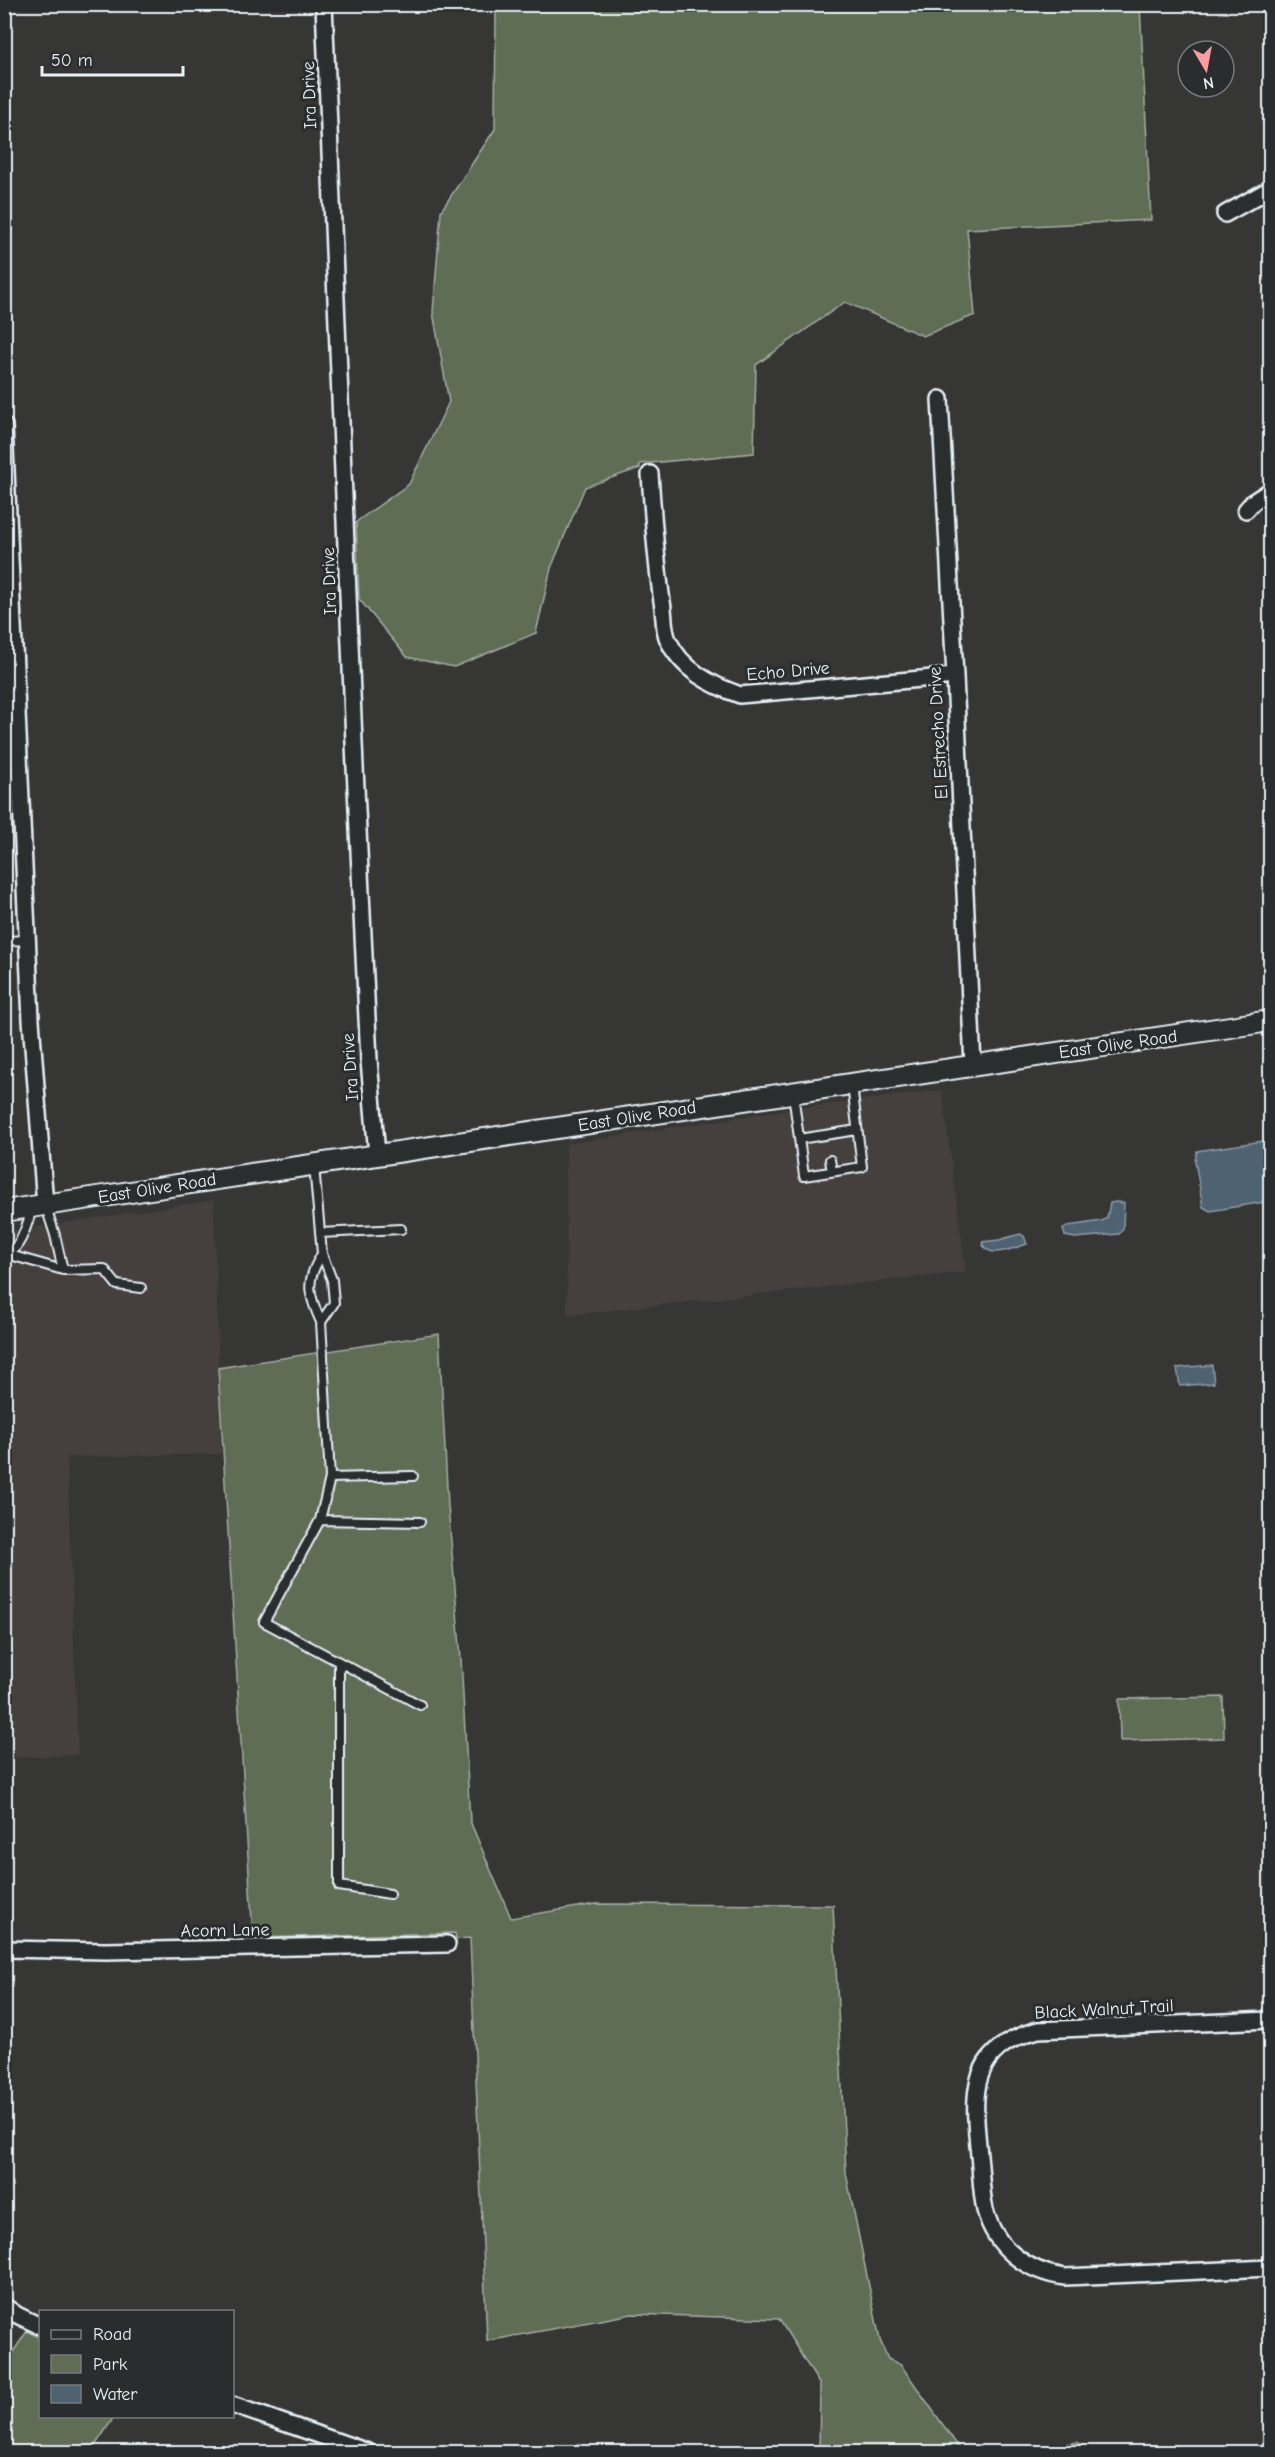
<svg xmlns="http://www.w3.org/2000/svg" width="1275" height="2457" viewBox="0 0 1275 2457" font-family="'Comic Neue',sans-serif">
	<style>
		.built { fill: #45403d }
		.green { fill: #606d54; stroke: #a4afa6; stroke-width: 1.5 }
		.water { fill: #4f6272; stroke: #8c9ba8; stroke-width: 1.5 }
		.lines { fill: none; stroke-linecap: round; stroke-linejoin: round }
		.service-casing { stroke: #e8f1f8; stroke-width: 12 }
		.minor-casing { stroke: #e8f1f8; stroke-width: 20 }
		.tertiary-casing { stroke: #e8f1f8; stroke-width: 24 }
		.service { stroke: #2a2d2e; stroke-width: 8 }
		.minor { stroke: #2a2d2e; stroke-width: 15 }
		.tertiary { stroke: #2a2d2e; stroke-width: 20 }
		.labels { text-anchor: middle; stroke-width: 6; stroke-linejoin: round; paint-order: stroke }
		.street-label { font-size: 18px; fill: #e8f1f8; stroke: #2a2d2e }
	</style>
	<rect width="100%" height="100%" fill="#363635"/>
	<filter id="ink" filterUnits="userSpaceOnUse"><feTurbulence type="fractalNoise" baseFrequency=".0167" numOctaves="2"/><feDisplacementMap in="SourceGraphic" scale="12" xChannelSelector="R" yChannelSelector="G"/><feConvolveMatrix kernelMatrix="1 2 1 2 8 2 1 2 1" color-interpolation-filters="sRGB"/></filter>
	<g filter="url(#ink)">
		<path class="built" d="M 942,1090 L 966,1272 L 567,1315 L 566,1144 L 784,1110 Z
			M 214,1200 L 221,1454 L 67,1457 L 78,1755 L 5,1758 L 5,1232 Z"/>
		<path class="green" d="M 496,5 L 1140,5 L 1151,220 L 967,229 L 975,315 L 923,336 L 845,302 L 756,365 L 754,453 L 640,464 L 640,468 L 585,487 L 551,568 L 536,633 L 454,667 L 407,657 L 359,599 L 356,522 L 409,484 L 449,402 L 433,312 L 441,211 L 495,129 Z
			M 439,1334 L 448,1506 L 461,1659 L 470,1821 L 511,1918 L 596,1904 L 833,1905 L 846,2173 L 880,2340 L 888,2359 L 901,2365 L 962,2452 L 819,2452 L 820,2385 L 779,2319 L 632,2314 L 487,2341 L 470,1938 L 456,1939 L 455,1933 L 253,1938 L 218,1368 Z
			M 1223,1697 L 1224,1738 L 1120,1741 L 1119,1699 Z
			M 27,2331 L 40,2338 L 40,2416 L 114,2417 L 91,2452 L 5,2452 L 5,2364 Z
			M 1077,2442 L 1090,2452 L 1014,2452 L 1030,2452 Z"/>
		<path class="water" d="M 1270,1140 L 1270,1201 L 1210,1211 L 1203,1207 L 1195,1161 L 1197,1151 Z
			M 1116,1202 L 1124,1203 L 1123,1229 L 1119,1234 L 1075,1238 L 1065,1236 L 1063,1229 L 1068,1226 L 1102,1221 L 1107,1218 L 1110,1203 Z
			M 1020,1234 L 1024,1236 L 1027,1244 C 1013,1248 987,1261 982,1242 L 999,1240 Z
			M 1212,1365 L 1214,1383 L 1180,1386 L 1177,1368 Z"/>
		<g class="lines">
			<g class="service-casing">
				<path id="service" d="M 4,941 L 28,940
					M 793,1093 L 804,1176 L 862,1167 L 852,1085
					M 799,1139 L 857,1130
					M 830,1160 L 832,1171
					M 314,1166 L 322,1254 L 332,1280 L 334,1303 L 321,1322
					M 46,1207 L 55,1235 L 63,1270 L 104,1269 L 117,1285 L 141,1288
					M 320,1233 L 401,1229
					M 322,1254 C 305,1281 308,1294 321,1322 L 330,1478 L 320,1520 L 264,1622 L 420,1705
					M 10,1255 L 63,1270
					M 4,1259 C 21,1247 26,1228 32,1209
					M 330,1478 L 413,1476
					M 320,1520 L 420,1522
					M 339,1662 L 339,1886 L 390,1894"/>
			</g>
			<g class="minor-casing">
				<path id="minor" d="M 324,4 L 355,767 L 369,1060 L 377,1155
					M 1225,214 L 1270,189
					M 940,399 L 955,676 L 973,1066
					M 4,426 L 31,1020 L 45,1205
					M 650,474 C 653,519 656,564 663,608 C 664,618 664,631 668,640 C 682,670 711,685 740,695 L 955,676
					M 1246,510 L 1253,502 L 1270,491
					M 4,1949 L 106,1951 L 447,1944
					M 1270,2020 L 1038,2030 C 967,2049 973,2095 979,2155 C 981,2173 981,2192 985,2210 C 995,2248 1027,2272 1065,2277 L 1270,2268
					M 4,2306 L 17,2315 L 40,2326
					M 232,2405 L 368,2452"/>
			</g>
			<g class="tertiary-casing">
				<path id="tertiary" d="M 4,1211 L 1270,1021"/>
			</g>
			<use href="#service" class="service"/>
			<use href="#minor" class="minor"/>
			<use href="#tertiary" class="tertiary"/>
		</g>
	</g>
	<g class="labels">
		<g class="street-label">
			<text transform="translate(309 95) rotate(-92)" y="6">Ira Drive</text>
			<text transform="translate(329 581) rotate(-92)" y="6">Ira Drive</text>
			<text transform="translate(788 671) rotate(-5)" y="6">Echo Drive</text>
			<text transform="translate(938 733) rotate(-93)" y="6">El Estrecho Drive</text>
			<text transform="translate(1118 1044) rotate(-8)" y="6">East Olive Road</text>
			<text transform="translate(350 1067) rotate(-94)" y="6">Ira Drive</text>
			<text transform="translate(637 1116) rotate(-9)" y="6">East Olive Road</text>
			<text transform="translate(157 1188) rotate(-9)" y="6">East Olive Road</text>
			<text transform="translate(225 1930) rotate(-1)" y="6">Acorn Lane</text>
			<text transform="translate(1104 2009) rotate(-3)" y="6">Black Walnut Trail</text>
		</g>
	</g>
	<rect width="1275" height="2457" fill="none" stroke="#2a2d2e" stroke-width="24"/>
	<rect x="12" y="12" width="1251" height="2433" fill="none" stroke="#e8f1f8" stroke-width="2" filter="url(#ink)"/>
	<rect x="39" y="2310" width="195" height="108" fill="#2a2d2e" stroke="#767b7f" stroke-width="1.5"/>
	<rect x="51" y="2330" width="30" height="9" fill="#2a2d2e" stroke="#767b7f" stroke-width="1.5"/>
	<text x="93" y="2340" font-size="18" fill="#e8f1f8">Road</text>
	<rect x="51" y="2355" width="30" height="18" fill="#606d54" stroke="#767b7f" stroke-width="1.5"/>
	<text x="93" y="2370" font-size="18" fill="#e8f1f8">Park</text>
	<rect x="51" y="2385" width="30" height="18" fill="#4f6272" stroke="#767b7f" stroke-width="1.5"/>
	<text x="93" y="2400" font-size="18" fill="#e8f1f8">Water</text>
	<g transform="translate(1206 69) rotate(170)"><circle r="28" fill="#2a2d2e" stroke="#767b7f" stroke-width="1.5"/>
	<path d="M0-4.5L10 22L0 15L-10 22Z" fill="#ff9aa2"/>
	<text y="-9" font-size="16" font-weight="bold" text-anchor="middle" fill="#e8f1f8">N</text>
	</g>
	<path d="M42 66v9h141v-9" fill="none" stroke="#e8f1f8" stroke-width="3"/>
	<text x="51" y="66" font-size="18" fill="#e8f1f8" stroke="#2a2d2e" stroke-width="4.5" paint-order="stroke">50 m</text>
</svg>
